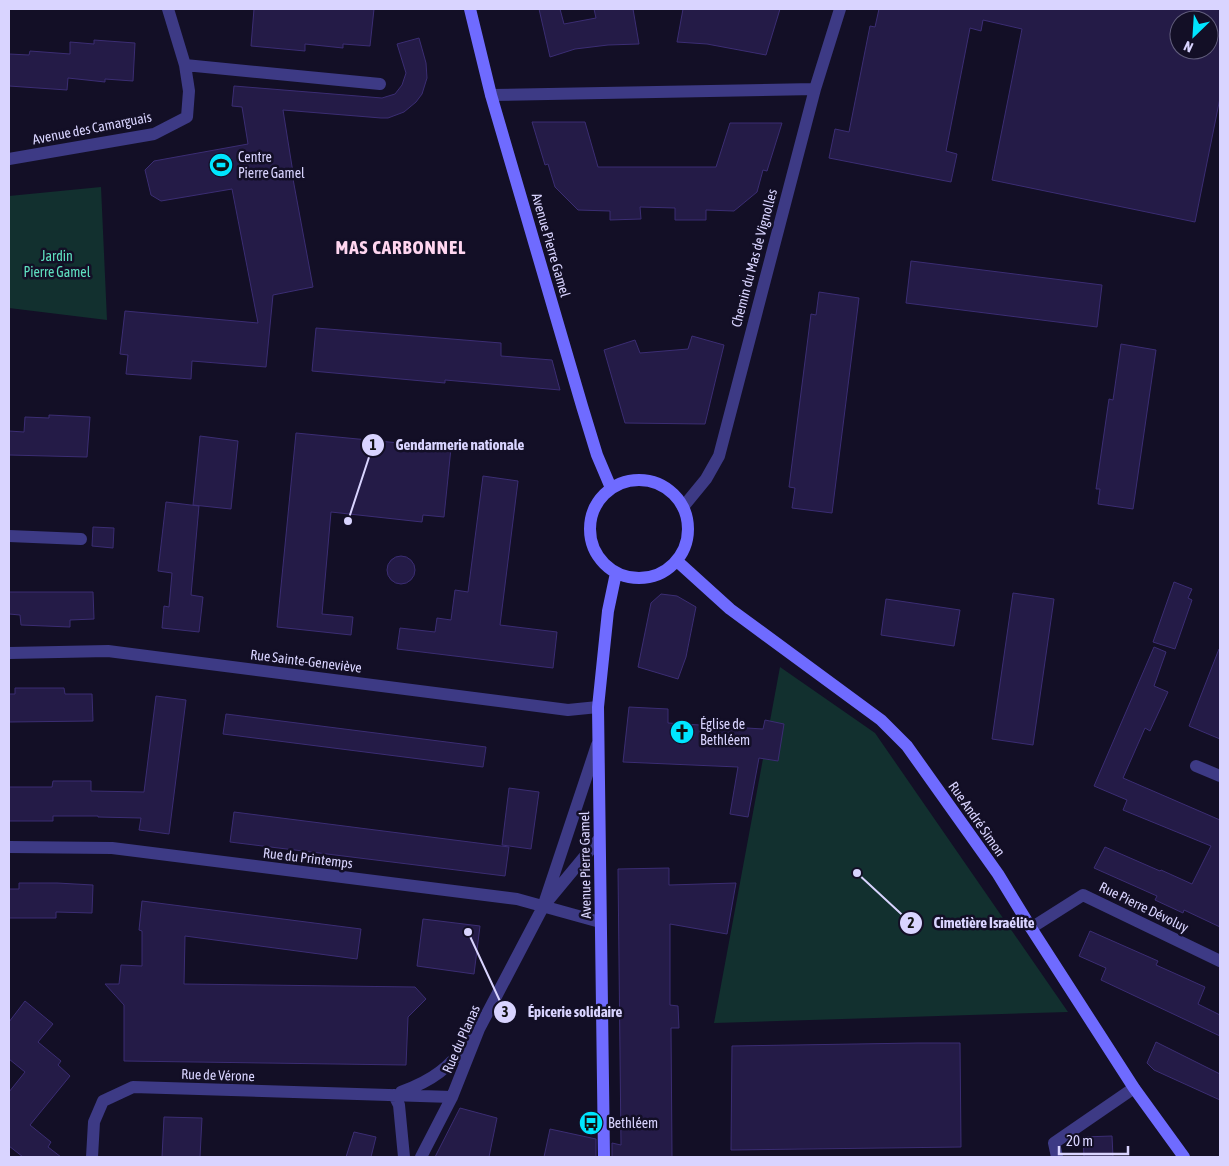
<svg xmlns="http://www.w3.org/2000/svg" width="1229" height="1166" viewBox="0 0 1229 1166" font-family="'Asap Condensed',sans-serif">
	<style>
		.green { fill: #12302f }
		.building { fill: #241b47; stroke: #3b2d73; fill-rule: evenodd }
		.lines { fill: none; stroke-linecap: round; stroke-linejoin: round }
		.street { stroke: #3d3a85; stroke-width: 12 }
		.secondary { stroke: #6f6bff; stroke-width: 12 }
		.labels { text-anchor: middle; stroke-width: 5; stroke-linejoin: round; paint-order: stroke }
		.street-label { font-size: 14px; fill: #d9d4ff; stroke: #130f26 }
		.poi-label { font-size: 14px; fill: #d9d4ff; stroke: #130f26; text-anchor: start }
		.park-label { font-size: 14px; fill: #5fe0c0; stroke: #130f26 }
		.district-label { font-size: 19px; font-weight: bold; letter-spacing: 1px; fill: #ffd6f0; stroke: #130f26 }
		.leader { fill: none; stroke: #d9d4ff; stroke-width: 2 }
		.callout-dot { fill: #d9d4ff; stroke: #130f26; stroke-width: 2 }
		.mark-label { font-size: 15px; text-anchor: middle; font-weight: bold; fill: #111 }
		.callout-label { font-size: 15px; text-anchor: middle; font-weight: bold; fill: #d9d4ff; stroke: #130f26; stroke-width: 5; stroke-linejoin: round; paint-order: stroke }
	</style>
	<rect width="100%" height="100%" fill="#130f26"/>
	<path class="green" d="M 101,187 L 107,320 L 9,308 L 9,196 Z
		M 780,667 L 875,733 L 1068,1012 L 714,1023 Z"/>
	<path class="building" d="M 254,9 L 374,9 L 370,46 L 343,44 L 343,48 L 305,44 L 305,51 L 251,46 Z
		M 539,9 L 560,9 L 564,24 L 596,18 L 594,9 L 633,9 L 639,44 L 608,45 L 575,49 L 550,57 Z
		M 683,9 L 780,9 L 766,55 L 707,44 L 677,42 Z
		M 879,9 L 1220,9 L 1220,98 L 1195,222 L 992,180 L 1022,29 L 983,20 L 981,31 L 970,28 L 946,151 L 957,154 L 951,182 L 829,158 L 835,129 L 849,132 L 870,26 L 875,27 ZM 1179,20 L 1209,20 L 1209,50 L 1179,50 Z
		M 419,38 L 426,63 L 427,78 L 422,94 L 416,102 L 404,112 L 388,118 L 381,118 L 283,110 L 294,179 L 293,179 L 313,287 L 273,295 L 266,367 L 192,361 L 191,379 L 126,374 L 128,355 L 120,354 L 125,311 L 258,323 L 232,189 L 161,201 L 151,195 L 145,170 L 154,161 L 248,144 L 242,107 L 232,106 L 234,86 L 382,98 L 395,94 L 402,85 L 406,73 L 397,44 Z
		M 94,40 L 135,43 L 133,81 L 105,79 L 105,82 L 68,78 L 67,90 L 9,86 L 9,54 L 29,55 L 30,51 L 70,54 L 70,42 L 94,44 Z
		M 532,122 L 585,122 L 598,167 L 716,167 L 730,123 L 782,123 L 767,171 L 763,170 L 757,192 L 734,211 L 706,210 L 706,220 L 675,220 L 675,208 L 640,207 L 641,219 L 610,220 L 610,211 L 578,210 L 555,187 L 548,164 L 545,165 Z
		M 911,261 L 1102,285 L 1097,327 L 906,303 Z
		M 819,292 L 859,298 L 832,513 L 792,508 L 795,488 L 789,487 L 811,314 L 816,315 Z
		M 316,328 L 501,343 L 501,356 L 552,360 L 560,390 L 445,380 L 445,383 L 312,371 Z
		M 692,336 L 724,345 L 705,424 L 625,423 L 604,350 L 635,340 L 640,353 L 688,349 Z
		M 1121,344 L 1156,350 L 1133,509 L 1098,504 L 1100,489 L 1096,489 L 1109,399 L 1113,400 Z
		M 49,415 L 90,417 L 87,457 L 9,455 L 9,431 L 24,432 L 25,417 L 49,418 Z
		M 296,433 L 451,448 L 444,517 L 423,515 L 422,522 L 331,512 L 322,614 L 353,617 L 351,635 L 277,627 Z
		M 200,436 L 238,441 L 231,509 L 193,505 Z
		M 483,476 L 518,481 L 500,625 L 557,632 L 553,668 L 397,649 L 400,628 L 435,632 L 437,618 L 451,620 L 455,590 L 468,592 Z
		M 166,502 L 199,506 L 191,595 L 203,597 L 199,632 L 162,628 L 164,606 L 169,607 L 172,573 L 158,571 Z
		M 93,527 L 114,528 L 113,548 L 92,546 Z
		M387 570a14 14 0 1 1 28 0a14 14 0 1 1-28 0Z
		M 1174,582 L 1192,589 L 1188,598 L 1192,600 L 1175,649 L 1153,642 Z
		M 9,592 L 93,592 L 94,619 L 70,620 L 70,627 L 21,625 L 20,615 L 9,614 Z
		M 1013,593 L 1054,599 L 1033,745 L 992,739 Z
		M 661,594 L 677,596 L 696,607 L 686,657 L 678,679 L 638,667 L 651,603 Z
		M 886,599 L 960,610 L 954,646 L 881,635 Z
		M 1154,647 L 1166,652 L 1154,686 L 1168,692 L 1150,731 L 1145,728 L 1123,778 L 1220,820 L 1220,927 L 1184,910 L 1183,913 L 1155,900 L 1157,896 L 1094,868 L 1105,847 L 1160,871 L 1161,870 L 1192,884 L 1211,846 L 1123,810 L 1127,800 L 1094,786 Z
		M 1219,649 L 1220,649 L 1220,739 L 1189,726 Z
		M 15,688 L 64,688 L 65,694 L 92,694 L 93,721 L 9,722 L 9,694 L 15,694 Z
		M 156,696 L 186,700 L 169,834 L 139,830 L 141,818 L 98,817 L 98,816 L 53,816 L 53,821 L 9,821 L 9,787 L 52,787 L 53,781 L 91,781 L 91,791 L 144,792 Z
		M 629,707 L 668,709 L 668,723 L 763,729 L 765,720 L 784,724 L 778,761 L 759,758 L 748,817 L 730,814 L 738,767 L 623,762 Z
		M 226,714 L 486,747 L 483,767 L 223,734 Z
		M 509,788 L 539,792 L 531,849 L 502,845 Z
		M 234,812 L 509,847 L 505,876 L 230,842 Z
		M 669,868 L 669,885 L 736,883 L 727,934 L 670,924 L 670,1005 L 678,1006 L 679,1028 L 671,1028 L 672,1157 L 612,1157 L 612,1143 L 621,1145 L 618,869 Z
		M 19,883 L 57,883 L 93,885 L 92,913 L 56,912 L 56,918 L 9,918 L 9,889 L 19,889 Z
		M 142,901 L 361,929 L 357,959 L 185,936 L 184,984 L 415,987 L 426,999 L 408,1017 L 406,1065 L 124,1061 L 124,1005 L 105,984 L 119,984 L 121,965 L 142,966 L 142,931 L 139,930 Z
		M 423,919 L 480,926 L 474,974 L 417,966 Z
		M 1090,931 L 1158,961 L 1156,965 L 1205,987 L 1198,1004 L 1220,1015 L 1220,1036 L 1101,980 L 1106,968 L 1079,956 Z
		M 25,1001 L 53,1024 L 38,1042 L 61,1061 L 58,1065 L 70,1076 L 30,1125 L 51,1142 L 48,1147 L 61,1157 L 23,1157 L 9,1146 L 9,1092 L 25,1072 L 9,1059 L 9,1022 Z
		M 1156,1042 L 1220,1074 L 1220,1100 L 1154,1070 L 1147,1063 Z
		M 918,1043 L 960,1043 L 961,1147 L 731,1150 L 732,1046 Z
		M 460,1108 L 497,1118 L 489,1157 L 435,1157 Z
		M 164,1117 L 202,1118 L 200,1157 L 162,1157 Z
		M 550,1129 L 596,1139 L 596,1157 L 544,1157 Z
		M 354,1132 L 376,1137 L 371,1157 L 346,1157 Z
		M 1112,1136 L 1113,1157 L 1084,1157 L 1083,1137 Z"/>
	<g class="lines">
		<path class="street" d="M 185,65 L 380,84
			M 491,95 L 815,89
			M 9,159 L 154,134 L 187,117 L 189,91 L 185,65 L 168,9
			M 683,507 L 706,479 L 719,456 L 815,89 L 840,9
			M 9,536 L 81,539
			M 9,653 L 108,651 L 568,710 L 598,707
			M 1196,766 L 1220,776
			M 9,847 L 112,848 L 136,851 L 517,899 L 600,922
			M 546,903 L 599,839
			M 1031,928 L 1083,895 L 1220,961
			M 401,1092 C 434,1080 448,1068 470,1041
			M 394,1095 L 399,1105 L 404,1157
			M 92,1157 L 94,1122 L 103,1101 L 133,1087 L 452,1097
			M 421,1157 L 452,1097 L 479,1029 L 543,907 L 597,745
			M 1057,1157 L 1054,1143 L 1134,1088"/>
		<path class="secondary" d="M 470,9 L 491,95 L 582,406 L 597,455 L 611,488
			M590 529a49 49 0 1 1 98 0a49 49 0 1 1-98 0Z
			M 677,561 L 730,609 L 881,720 L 907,746 L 998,874 L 1031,928 L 1134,1088 L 1184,1157
			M 604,1157 L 598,707 L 608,611 L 616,573"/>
	</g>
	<defs>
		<g id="stadium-disc" transform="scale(1.25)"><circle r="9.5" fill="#00e5ff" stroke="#130f26"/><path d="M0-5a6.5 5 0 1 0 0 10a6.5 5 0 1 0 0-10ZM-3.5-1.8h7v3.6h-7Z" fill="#111"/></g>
		<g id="church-disc" transform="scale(1.25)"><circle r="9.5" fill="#00e5ff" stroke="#130f26"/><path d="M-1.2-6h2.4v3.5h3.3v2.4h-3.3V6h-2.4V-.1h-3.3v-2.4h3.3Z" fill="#111"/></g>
		<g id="bus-disc" transform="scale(1.25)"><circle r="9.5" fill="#00e5ff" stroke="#130f26"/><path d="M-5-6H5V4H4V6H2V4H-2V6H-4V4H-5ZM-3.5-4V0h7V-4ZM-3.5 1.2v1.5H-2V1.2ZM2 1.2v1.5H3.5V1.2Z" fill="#111"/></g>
	</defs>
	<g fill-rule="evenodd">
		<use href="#stadium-disc" x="221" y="165"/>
		<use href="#church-disc" x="682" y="732"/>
		<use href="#bus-disc" x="591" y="1123"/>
	</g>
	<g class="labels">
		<g class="street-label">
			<text transform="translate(92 128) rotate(-11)" y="5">Avenue des Camarguais</text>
			<text transform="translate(551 245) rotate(74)" y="5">Avenue Pierre Gamel</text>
			<text transform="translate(754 258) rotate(-75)" y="5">Chemin du Mas de Vignolles</text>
			<text transform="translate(306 661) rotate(7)" y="5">Rue Sainte-Geneviève</text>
			<text transform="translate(977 819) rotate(55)" y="5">Rue André Simon</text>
			<text transform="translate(308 858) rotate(7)" y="5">Rue du Printemps</text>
			<text transform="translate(585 865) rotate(-91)" y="5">Avenue Pierre Gamel</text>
			<text transform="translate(1144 907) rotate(26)" y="5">Rue Pierre Dévoluy</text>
			<text transform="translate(461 1039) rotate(-66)" y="5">Rue du Planas</text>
			<text transform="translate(218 1075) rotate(2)" y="5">Rue de Vérone</text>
		</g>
		<g class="poi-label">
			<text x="238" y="162">Centre<tspan x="238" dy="16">Pierre Gamel</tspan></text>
			<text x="700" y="729">Église de<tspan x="700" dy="16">Bethléem</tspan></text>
			<text x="608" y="1128">Bethléem</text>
		</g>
		<g class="park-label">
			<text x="57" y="261">Jardin<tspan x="57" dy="16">Pierre Gamel</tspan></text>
		</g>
		<g class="district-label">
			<text x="401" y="254">MAS CARBONNEL</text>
		</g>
	</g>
	<path class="leader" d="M348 521L373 445M857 873L911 923M468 932L505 1012"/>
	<g class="callout-dot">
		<circle cx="348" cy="521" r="5"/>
		<circle cx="857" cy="873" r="5"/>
		<circle cx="468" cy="932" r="5"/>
		<circle cx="373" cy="445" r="12"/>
		<circle cx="911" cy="923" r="12"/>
		<circle cx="505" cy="1012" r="12"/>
	</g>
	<g class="mark-label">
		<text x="373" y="450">1</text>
		<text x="911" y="928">2</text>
		<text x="505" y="1017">3</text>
	</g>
	<g class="callout-label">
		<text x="460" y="450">Gendarmerie nationale</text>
		<text x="984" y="928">Cimetière Israélite</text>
		<text x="575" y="1017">Épicerie solidaire</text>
	</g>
	<rect width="1229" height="1166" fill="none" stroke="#d9d4ff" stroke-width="20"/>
	<g transform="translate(1194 35) rotate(205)"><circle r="24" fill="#130f26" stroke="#625e7d"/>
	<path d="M0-4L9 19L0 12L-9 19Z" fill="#00e5ff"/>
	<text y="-8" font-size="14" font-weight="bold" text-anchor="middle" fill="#d9d4ff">N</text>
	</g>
	<path d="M1059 1146v8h69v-8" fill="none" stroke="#d9d4ff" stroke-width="2.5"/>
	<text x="1066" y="1146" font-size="15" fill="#d9d4ff" stroke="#130f26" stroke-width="4" paint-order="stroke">20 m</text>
</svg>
